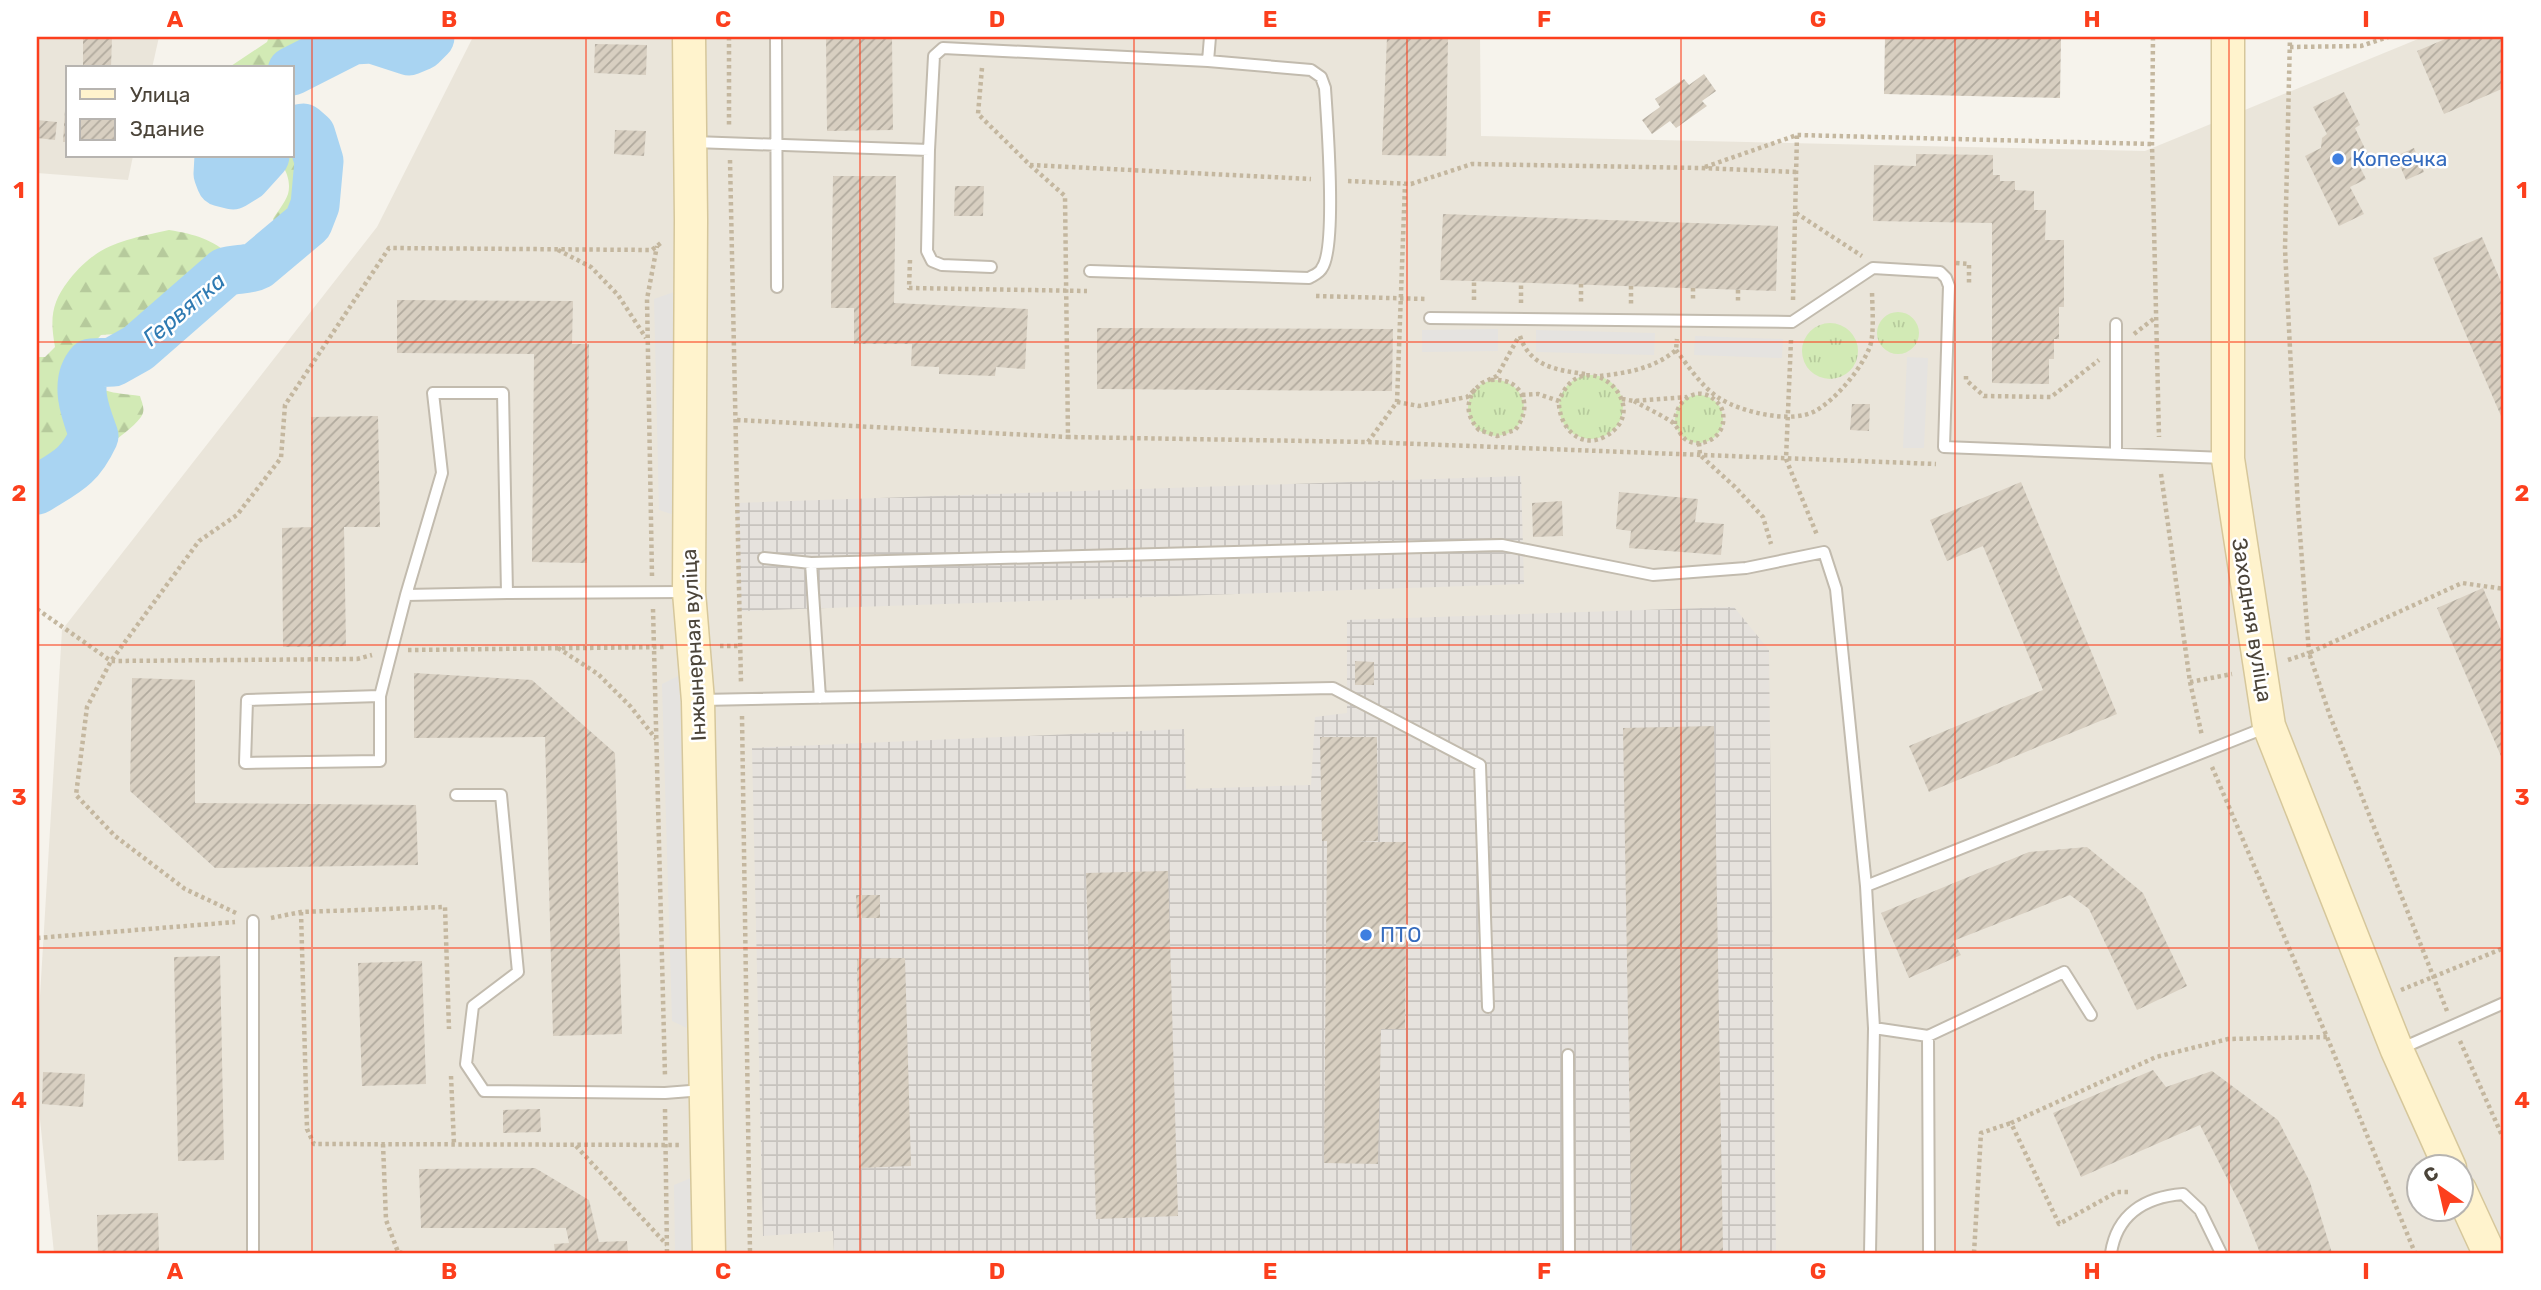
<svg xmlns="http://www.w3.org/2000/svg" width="2541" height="1290" viewBox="0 0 2541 1290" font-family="Rubik,sans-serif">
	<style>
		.residential { fill: #eae5da; fill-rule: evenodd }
		.industrial { fill: url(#industrial-grid) }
		.forest { fill: url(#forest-firs) }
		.park { fill: url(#park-tufts) }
		.parking { fill: #e5e3e0 }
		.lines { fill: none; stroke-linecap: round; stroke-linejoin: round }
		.river { stroke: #a9d4f2; stroke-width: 49 }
		.building { fill: url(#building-hatch) }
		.lane-casing { stroke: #c2bbae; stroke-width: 14 }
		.secondary-casing { stroke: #d6c79b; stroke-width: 35 }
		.path { stroke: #c4b79f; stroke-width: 4.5; stroke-dasharray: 3.5 3.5; stroke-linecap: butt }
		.lane { stroke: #fff; stroke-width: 10 }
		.secondary { stroke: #fff3cd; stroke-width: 32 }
		.grid { fill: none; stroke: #fc3f1d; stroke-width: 2; stroke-opacity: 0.55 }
		.shop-dot { fill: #3f7fe0; stroke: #fff; stroke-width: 2.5 }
		.labels { text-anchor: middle; stroke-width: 5; stroke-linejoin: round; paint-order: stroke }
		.shop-label { font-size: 21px; fill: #366cbe; stroke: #fff; text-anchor: start }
		.street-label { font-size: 21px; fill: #4b4439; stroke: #fff }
		.water-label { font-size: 23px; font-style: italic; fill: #2e7ab2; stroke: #fff }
		.neatline { fill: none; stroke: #fc3f1d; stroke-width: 2.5 }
		.grid-label { font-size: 23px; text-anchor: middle; font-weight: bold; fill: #fc3f1d }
	</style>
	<defs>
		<pattern id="industrial-grid" width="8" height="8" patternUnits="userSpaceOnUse" patternTransform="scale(1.75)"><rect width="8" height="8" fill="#e6e2dd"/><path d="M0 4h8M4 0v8" fill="none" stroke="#c7c3be"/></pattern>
		<pattern id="forest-firs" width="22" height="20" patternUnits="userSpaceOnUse" patternTransform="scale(1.75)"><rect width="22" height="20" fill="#d2eab5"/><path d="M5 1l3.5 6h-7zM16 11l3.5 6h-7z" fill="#b6ca9c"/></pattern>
		<pattern id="park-tufts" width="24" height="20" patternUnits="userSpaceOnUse" patternTransform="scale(1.75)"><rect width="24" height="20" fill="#d2eab5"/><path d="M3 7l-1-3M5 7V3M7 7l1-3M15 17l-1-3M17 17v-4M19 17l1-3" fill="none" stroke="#b6ca9c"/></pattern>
		<pattern id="building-hatch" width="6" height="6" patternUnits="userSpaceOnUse" patternTransform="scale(1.75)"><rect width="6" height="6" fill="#d8cfc1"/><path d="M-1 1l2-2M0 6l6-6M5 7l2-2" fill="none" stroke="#b1aa9e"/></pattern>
	</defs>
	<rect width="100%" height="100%" fill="#f6f3ec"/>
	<path class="residential" d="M 37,37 L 159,37 L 152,68 L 68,68 L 68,156 L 133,156 L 128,180 L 37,173 Z
		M 473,37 L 1480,37 L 1481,136 L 2145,151 L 2423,37 L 2504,37 L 2504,1253 L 54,1253 L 37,1091 L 37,1046 L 62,630 L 377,227 ZM 2418,1168 L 2460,1168 L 2460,1210 L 2418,1210 Z"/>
	<path class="industrial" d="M 1521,476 L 1524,584 L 740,611 L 736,503 Z
		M 1734,607 L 1769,650 L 1776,1253 L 834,1253 L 833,1231 L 763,1236 L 752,748 L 1184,729 L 1186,789 L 1311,785 L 1315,717 L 1347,713 L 1347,620 Z"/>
	<path class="forest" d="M 269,37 L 434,37 L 407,48 L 350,59 L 339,68 L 292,80 L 292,68 L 228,68 L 267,42 Z
		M 292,130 L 312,133 C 317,140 324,148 328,156 C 341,186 305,210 287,228 L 277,227 L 273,219 C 277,212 285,203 288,194 C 292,180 284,161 270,156 L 292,156 Z
		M 169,230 C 200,235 217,241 239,264 L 235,276 L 214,294 L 175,339 C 151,338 124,332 101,335 L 91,346 L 84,366 C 95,395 113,392 140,396 C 142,403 146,410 141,417 C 133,428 118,437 108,447 C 93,463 61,504 37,503 L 37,357 L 45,357 L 55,347 C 50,319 51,303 69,280 C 98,243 125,240 169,230 Z"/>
	<path class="park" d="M1877 333a21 21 0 1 1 42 0a21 21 0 1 1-42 0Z
		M1802 351a28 28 0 1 1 56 0a28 28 0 1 1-56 0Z
		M1559 407a32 32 0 1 1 64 0a32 32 0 1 1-64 0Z
		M1468 408a28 28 0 1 1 56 0a28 28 0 1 1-56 0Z
		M1675 419a24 24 0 1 1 48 0a24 24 0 1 1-48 0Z"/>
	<path class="parking" d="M 674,292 L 680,517 L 659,510 L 654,299 Z
		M 1498,329 L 1498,351 L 1422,352 L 1422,330 Z
		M 1536,330 L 1655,333 L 1654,355 L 1536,352 Z
		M 1695,336 L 1783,339 L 1782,358 L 1694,355 Z
		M 1907,357 L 1928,358 L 1924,448 L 1903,448 Z
		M 680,675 L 691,1030 L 672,1021 L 662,684 Z
		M 691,1178 L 692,1253 L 675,1253 L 674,1185 Z"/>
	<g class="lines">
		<path class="river" d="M 292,71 L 353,40 L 372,39 L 409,51 L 421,46 L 430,37
			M 219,156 L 218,174 L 221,182 L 233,185 L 246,177 L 265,156
			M 37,490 C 66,472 79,468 94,436 C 86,414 73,383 91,363 L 113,362 L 138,348 L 225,272 C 237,268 247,271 258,265 L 308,223 L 315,205 L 319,161 L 311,135 L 303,128 L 292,130"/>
	</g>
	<path class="building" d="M 83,37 L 112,37 L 111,68 L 83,68 Z
		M 826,37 L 892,37 L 893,130 L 827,131 Z
		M 1387,37 L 1448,37 L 1446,156 L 1382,155 Z
		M 1885,37 L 2061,37 L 2060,98 L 1884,94 Z
		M 2450,37 L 2504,37 L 2504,88 L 2444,114 L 2417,51 Z
		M 595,44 L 647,45 L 646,75 L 594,73 Z
		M 1704,74 L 1716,91 L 1702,101 L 1707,106 L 1676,128 L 1670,121 L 1652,134 L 1642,120 L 1660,107 L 1655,99 L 1684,79 L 1689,85 Z
		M 2344,92 L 2360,125 L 2355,128 L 2371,161 L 2360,167 L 2366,179 L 2350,187 L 2364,214 L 2339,226 L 2305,156 L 2321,148 L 2322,138 L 2327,134 L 2313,107 Z
		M 65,109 L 68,110 L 68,142 L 63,142 Z
		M 37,120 L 57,122 L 55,140 L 37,138 Z
		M 615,130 L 646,131 L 644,156 L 614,154 Z
		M 2414,148 L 2424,172 L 2406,180 L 2396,156 Z
		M 1916,154 L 1993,155 L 1993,175 L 2000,175 L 2000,181 L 2015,181 L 2015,190 L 2034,191 L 2034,210 L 2046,210 L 2045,240 L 2064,240 L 2064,307 L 2059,307 L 2059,339 L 2054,339 L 2054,359 L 2049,359 L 2049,384 L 1992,383 L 1992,223 L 1873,221 L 1874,165 L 1916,166 Z
		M 833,176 L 896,176 L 894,303 L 1028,309 L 1025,369 L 996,367 L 995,376 L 939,374 L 939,367 L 911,366 L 912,344 L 854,344 L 854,308 L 831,308 Z
		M 955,186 L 984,186 L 983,216 L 954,216 Z
		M 1443,214 L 1778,226 L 1776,291 L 1440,280 Z
		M 2482,237 L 2504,289 L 2504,423 L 2433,258 Z
		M 397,300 L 573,301 L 572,344 L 589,344 L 587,563 L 532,562 L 534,354 L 397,353 Z
		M 1097,328 L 1393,329 L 1392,391 L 1097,389 Z
		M 1852,404 L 1870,404 L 1869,431 L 1850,430 Z
		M 378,416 L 380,527 L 344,527 L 346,646 L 283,647 L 282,528 L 312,527 L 311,417 Z
		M 2021,482 L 2117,714 L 1929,792 L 1909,746 L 2043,690 L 1983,546 L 1947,561 L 1930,520 Z
		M 1619,492 L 1698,499 L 1695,522 L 1724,524 L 1721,555 L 1629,548 L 1631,531 L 1616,529 Z
		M 1562,501 L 1563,536 L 1533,537 L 1532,503 Z
		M 2483,588 L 2504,638 L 2504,763 L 2437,608 Z
		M 1355,661 L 1374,662 L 1374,685 L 1355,685 Z
		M 414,673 L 532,680 L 615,753 L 622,1034 L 553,1036 L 545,737 L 414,738 Z
		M 132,678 L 195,680 L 195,803 L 416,805 L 418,865 L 215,868 L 130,791 Z
		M 1714,726 L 1723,1253 L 1632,1253 L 1623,728 Z
		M 1320,737 L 1377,737 L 1378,841 L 1354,842 L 1407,842 L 1405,1029 L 1381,1029 L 1378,1164 L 1324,1163 L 1327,841 L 1322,841 Z
		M 2087,847 L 2143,893 L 2187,986 L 2137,1010 L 2089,909 L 2070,895 L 1953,941 L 1961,955 L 1909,978 L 1881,913 L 2029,852 Z
		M 1168,871 L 1178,1216 L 1096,1219 L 1086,873 Z
		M 856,895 L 880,895 L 880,918 L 857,918 Z
		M 220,956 L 224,1160 L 178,1161 L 174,957 Z
		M 905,958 L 911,1166 L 859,1168 L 857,959 Z
		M 422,961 L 426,1084 L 362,1086 L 358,963 Z
		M 2153,1070 L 2166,1087 L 2212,1071 L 2278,1120 L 2310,1182 L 2332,1253 L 2260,1253 L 2243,1210 L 2200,1125 L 2081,1177 L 2053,1113 Z
		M 43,1072 L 85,1074 L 83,1107 L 42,1104 Z
		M 540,1109 L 541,1132 L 503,1133 L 503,1110 Z
		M 535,1168 L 589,1200 L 599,1242 L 627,1241 L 628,1253 L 555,1253 L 554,1244 L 569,1243 L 566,1228 L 421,1228 L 419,1169 Z
		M 158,1213 L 159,1253 L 98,1253 L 97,1215 Z"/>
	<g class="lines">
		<g class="lane-casing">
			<path id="lane" d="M 776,37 L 777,287
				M 694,142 L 929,150
				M 991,267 L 942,265 L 932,261 L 927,251 L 929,150 L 934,56 L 943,48 L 1208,61 L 1210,37
				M 1090,271 L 1309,278 C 1314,275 1320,273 1322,268 C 1337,247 1327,119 1325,88 L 1321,77 L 1311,70 L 1208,61
				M 1430,318 L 1792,322 L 1873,268 L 1940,272 L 1946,278 L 1949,286 L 1944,447 L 2225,458
				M 2116,324 L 2116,454
				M 764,558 L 811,563 L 1502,545 L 1653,575 L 1746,568 L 1824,552 L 1836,589 L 1866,886 L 1874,1028 L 1870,1253
				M 811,563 L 820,698
				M 406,595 L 507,593
				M 380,696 L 380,761 L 245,763 L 247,700 L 380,696 L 406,595 L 442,473 L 433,393 L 503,393 L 507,593 L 686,592
				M 701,700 L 1333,688 L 1480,765 L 1488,1007
				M 456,795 L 501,795 L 518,972 L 473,1006 L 466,1064 L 484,1091 L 665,1093 L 703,1090
				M 1866,886 L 2267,727
				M 1874,1028 L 1928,1036
				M 2400,1049 L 2504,1003
				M 1568,1055 L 1569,1253
				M 253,1253 L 253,921
				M 1929,1253 L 1928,1036 L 2064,972 L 2091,1015
				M 2111,1253 C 2117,1214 2145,1197 2183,1194 L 2200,1210 L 2221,1253"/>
		</g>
		<g class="secondary-casing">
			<path id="secondary" d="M 689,37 L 691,220 L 689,592 L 698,701 L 709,1253
				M 2228,37 L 2228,459 L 2269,726 L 2397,1050 L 2450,1168
				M 2460,1190 L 2489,1253"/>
		</g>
		<path class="path" d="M 729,37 L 729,127
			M 2153,37 L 2152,144 L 2159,437
			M 2290,47 L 2361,46 L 2388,37
			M 982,68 L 978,114 L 1030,165 L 1311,179
			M 730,160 L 741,683
			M 1030,165 L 1065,196 L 1068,437 L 1367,442 L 1936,464
			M 1705,167 L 1797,135 L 2152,144
			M 1348,181 L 1411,184 L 1472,164 L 1701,168 L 1797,172
			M 1796,213 L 1862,256
			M 558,250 L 591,267 L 618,295 L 646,338
			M 910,260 L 909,288 L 1087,291
			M 1956,263 L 1969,264 L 1969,283
			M 1581,284 L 1581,303
			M 1631,286 L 1631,304
			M 1693,288 L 1693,302
			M 1738,290 L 1738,303
			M 1316,296 L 1426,299
			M 1474,300 L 1474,281
			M 1793,300 L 1797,135
			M 1521,303 L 1521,282
			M 2134,334 L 2156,317
			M 1520,336 C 1530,367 1557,370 1585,374
			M 1791,340 L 1786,459 L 1817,535
			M 1676,350 C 1688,366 1702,387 1719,398 C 1741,412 1793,425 1817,410 C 1837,398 1860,370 1869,349 C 1875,336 1872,305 1872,290
			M 1600,376 C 1627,373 1655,368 1676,350 L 1677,339
			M 1966,376 L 1966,380 L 1984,396 L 2051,397 L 2099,360
			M 1475,389 C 1465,404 1467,417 1479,430 L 1497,436 L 1515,430 C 1534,407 1523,377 1491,380
			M 1522,395 L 1538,394 L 1559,401 C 1558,424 1578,450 1604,437 C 1659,409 1583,337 1559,401
			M 1622,399 L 1634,401 L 1687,397
			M 1634,401 C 1646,408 1660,414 1672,422 C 1678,426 1679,434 1685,439 C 1699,449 1720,440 1723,423 C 1724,416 1723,408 1718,403 C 1699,382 1674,400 1675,424
			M 1397,402 L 1419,406 L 1467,397 L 1482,383 L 1497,376 L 1519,336
			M 737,420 L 1068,437
			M 1368,442 L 1397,402 L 1405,184
			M 1699,443 L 1700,455 L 1735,487 L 1763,517 L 1771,544
			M 2161,474 L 2190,682 L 2232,674
			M 652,576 L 647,299 L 657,246
			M 37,609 L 111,661 L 357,659 L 372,655
			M 653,609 L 665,1076
			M 720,646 L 740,646
			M 558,648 L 598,674 L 631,707 L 656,739
			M 408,650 L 665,647
			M 2288,660 L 2309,653 L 2298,508 L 2285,249 L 2290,37
			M 2190,682 L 2202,736
			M 742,716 L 750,1253
			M 2212,767 L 2327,1037 L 2415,1253
			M 301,912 L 307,1129 L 314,1144 L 680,1145
			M 236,913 L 185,889 L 115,836 L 76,795 L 87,707 L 111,661 L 199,541 L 237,515 L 281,458 L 285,405 L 389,248 L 652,250 L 662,242
			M 271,918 L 301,912 L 445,907 L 449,1029
			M 37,938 L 235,922
			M 2401,990 L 2504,948
			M 2447,1011 L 2330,716 L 2309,653 L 2462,583 L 2504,589
			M 2460,1041 L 2504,1140
			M 451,1076 L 454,1144
			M 665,1109 L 667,1253
			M 383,1144 L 386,1220 L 398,1252 L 402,1253
			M 576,1146 L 667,1245
			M 2128,1192 L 2117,1192 L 2059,1224 L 2011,1123 L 2156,1057 L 2228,1039 L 2327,1037
			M 1974,1253 L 1981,1133 L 2011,1123"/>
		<use href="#lane" class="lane"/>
		<use href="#secondary" class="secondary"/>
	</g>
	<path class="grid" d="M 312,37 L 312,1253M 586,37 L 586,1253M 860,37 L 860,1253M 1134,37 L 1134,1253M 1407,37 L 1407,1253M 1681,37 L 1681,1253M 1955,37 L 1955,1253M 2229,37 L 2229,1253M 37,342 L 2504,342M 37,645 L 2504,645M 37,948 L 2504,948"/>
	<g class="shop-dot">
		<circle cx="2338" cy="159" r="7"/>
		<circle cx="1366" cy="935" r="7"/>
	</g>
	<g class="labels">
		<g class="shop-label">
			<text x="2352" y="166">Копеечка</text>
			<text x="1380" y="942">ПТО</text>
		</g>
		<g class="street-label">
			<text transform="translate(2252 620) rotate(81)" y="7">Заходняя вуліца</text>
			<text transform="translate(694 645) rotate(-93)" y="7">Інжынерная вуліца</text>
		</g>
		<g class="water-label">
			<text transform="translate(184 309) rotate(-40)" y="8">Гервятка</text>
		</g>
	</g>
	<rect width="2541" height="1290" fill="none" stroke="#ffffff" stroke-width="77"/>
	<rect x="66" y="66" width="228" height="91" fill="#ffffff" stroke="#b7b4b0" stroke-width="2"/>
	<rect x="80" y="89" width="35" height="10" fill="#fff3cd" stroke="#b7b4b0" stroke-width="2"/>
	<text x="130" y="102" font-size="21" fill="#4b4439">Улица</text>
	<rect x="80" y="119" width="35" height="21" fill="url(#building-hatch)" stroke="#b7b4b0" stroke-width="2"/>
	<text x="130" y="136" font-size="21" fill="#4b4439">Здание</text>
	<g transform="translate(2440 1188) rotate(326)"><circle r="33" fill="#ffffff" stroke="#b7b4b0" stroke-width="2"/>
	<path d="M0-5L12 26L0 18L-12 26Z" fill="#fc3f1d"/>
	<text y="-10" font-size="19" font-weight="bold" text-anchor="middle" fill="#4b4439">С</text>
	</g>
	<rect x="38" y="38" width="2464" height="1214" class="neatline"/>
	<g class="grid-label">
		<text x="175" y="27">A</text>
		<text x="449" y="27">B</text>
		<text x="723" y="27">C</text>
		<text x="997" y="27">D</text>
		<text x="1270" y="27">E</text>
		<text x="1544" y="27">F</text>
		<text x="1818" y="27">G</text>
		<text x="2092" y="27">H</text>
		<text x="2366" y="27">I</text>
		<text x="19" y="198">1</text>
		<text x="2522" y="198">1</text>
		<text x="19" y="501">2</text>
		<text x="2522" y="501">2</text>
		<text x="19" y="805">3</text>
		<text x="2522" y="805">3</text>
		<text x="19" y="1108">4</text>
		<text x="2522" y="1108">4</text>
		<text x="175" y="1279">A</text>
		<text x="449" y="1279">B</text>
		<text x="723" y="1279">C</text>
		<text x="997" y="1279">D</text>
		<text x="1270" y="1279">E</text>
		<text x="1544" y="1279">F</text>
		<text x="1818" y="1279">G</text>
		<text x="2092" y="1279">H</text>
		<text x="2366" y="1279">I</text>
	</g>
</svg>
